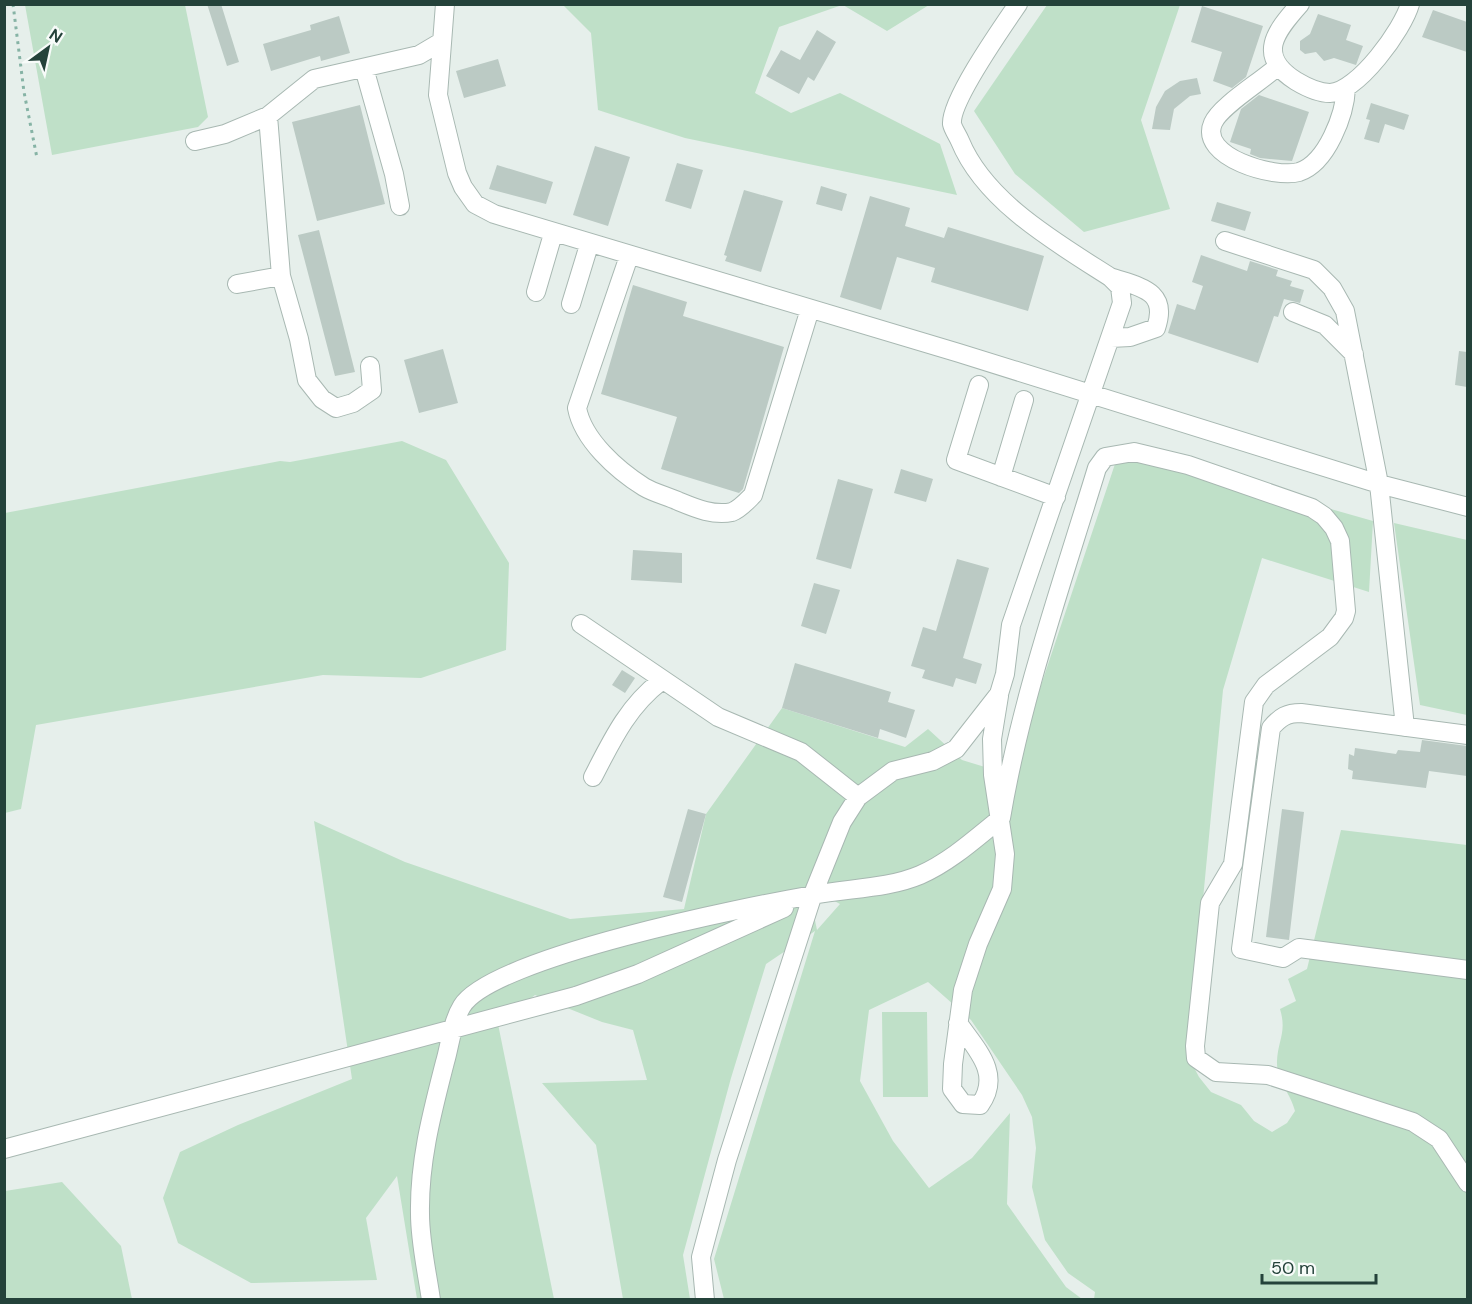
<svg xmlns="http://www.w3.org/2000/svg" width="1472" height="1304" viewBox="0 0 1472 1304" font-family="'DM Sans',sans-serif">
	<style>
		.green { fill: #bfe0c8; fill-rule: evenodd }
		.building { fill: #bbcac4 }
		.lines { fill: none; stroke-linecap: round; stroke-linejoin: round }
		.minor-casing { stroke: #a8b8b2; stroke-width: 20 }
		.path { stroke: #86b3a5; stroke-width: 3; stroke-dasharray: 3 4.5; stroke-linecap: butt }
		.minor { stroke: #fff; stroke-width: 18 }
	</style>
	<rect width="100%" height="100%" fill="#e6efeb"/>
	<path class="green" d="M 25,5 L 185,5 L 208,117 L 198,127 L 52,155 Z
		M 563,5 L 842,5 L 779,27 L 755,93 L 791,113 L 840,93 L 940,144 L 957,195 L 685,138 L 598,110 L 591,33 Z
		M 843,5 L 843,4 L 929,5 L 887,31 Z
		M 1047,5 L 1180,5 L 1141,120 L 1170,209 L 1084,232 L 1015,174 L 974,111 Z
		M 402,441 L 446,460 L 509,563 L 506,650 L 421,678 L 323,675 L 36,725 L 21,809 L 5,813 L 5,513 L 280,461 L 290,462 Z
		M 1120,449 L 1373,521 L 1369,592 L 1262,558 L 1223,690 L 1188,1056 L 1199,1077 L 1211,1092 L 1241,1105 L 1254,1121 L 1272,1132 L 1287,1123 L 1295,1111 C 1291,1094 1276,1080 1277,1061 C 1278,1040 1287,1032 1280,1009 L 1296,1001 L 1288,979 L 1307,969 L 1341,830 L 1467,845 L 1467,1299 L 1094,1299 L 1095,1292 L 1068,1273 L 1045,1240 L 1032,1187 L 1036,1148 L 1032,1117 L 1022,1095 L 971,1020 L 928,982 L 869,1010 L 860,1081 L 893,1141 L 929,1188 L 972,1158 L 1010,1113 L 1007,1204 L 1066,1287 L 1082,1299 L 724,1299 L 714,1259 L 815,931 L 766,964 L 731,1078 L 683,1255 L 690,1299 L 623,1299 L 596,1145 L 542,1083 L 647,1080 L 633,1030 L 602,1022 L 535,995 L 498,1024 L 554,1299 L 417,1299 L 397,1176 L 366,1218 L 377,1280 L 251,1283 L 178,1243 L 163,1198 L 180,1152 L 238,1125 L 352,1079 L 314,821 L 405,862 L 570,919 L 684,909 L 706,814 L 782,708 L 905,747 L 928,729 L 962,760 L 1011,775 ZM 808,887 L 840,904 L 817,930 Z
		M 1394,523 L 1467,540 L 1467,715 L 1420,705 Z
		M 882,1012 L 927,1012 L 928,1097 L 883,1097 Z
		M 62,1182 L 121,1246 L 132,1299 L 5,1299 L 5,1191 Z"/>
	<path class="building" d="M 207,4 L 221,4 L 239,62 L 227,66 Z
		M 1202,6 L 1263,26 L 1246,77 L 1232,88 L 1213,81 L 1222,52 L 1191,42 Z
		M 1433,10 L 1467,22 L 1467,52 L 1422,37 Z
		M 1318,14 L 1351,25 L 1346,40 L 1363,46 L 1356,65 L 1334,58 L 1324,61 L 1316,52 L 1305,54 L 1300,50 L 1300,41 L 1310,34 Z
		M 339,16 L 350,53 L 321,61 L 320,56 L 271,71 L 263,44 L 311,30 L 310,25 Z
		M 817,30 L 836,42 L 814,81 L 808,77 L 799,94 L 766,76 L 781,50 L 800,60 Z
		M 498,59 L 506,86 L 464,98 L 456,71 Z
		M 1197,78 L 1201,94 L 1190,96 L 1174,109 L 1170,130 L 1152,129 L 1156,107 L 1165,91 L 1180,81 Z
		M 1259,95 L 1309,112 L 1292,161 L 1260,158 L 1250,154 L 1251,149 L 1230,142 L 1241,109 Z
		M 1371,103 L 1409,115 L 1404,130 L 1385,124 L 1379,143 L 1364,139 L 1370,120 L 1366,119 Z
		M 360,105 L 385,204 L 317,221 L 292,122 Z
		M 595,146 L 630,157 L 608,226 L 573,215 Z
		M 677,163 L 703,170 L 691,209 L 665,201 Z
		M 497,165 L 553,182 L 546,204 L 489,189 Z
		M 821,186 L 847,194 L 842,211 L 816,204 Z
		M 744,190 L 783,201 L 761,272 L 725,261 L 727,256 L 724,255 Z
		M 870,196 L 910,208 L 905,226 L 944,238 L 948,227 L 1044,256 L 1028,311 L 931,282 L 935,268 L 897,257 L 881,310 L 840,297 Z
		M 1217,202 L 1251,212 L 1245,231 L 1211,221 Z
		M 319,230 L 355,372 L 335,376 L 298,235 Z
		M 1201,255 L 1247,271 L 1250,261 L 1278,270 L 1276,276 L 1292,281 L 1290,286 L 1304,290 L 1300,303 L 1284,299 L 1278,317 L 1274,316 L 1258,363 L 1168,333 L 1177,304 L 1195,310 L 1203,286 L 1192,282 Z
		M 633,285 L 687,302 L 683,316 L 784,347 L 743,489 L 739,493 L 661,469 L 677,417 L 601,394 Z
		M 443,349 L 458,403 L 419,413 L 404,360 Z
		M 1459,351 L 1467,352 L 1467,387 L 1455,385 Z
		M 901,469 L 933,479 L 926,502 L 894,493 Z
		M 838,479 L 873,489 L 851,569 L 816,559 Z
		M 633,550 L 682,553 L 682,583 L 631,580 Z
		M 957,559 L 989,568 L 963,658 L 982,664 L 976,684 L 956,678 L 953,687 L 922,678 L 925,670 L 911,666 L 923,627 L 936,631 Z
		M 814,583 L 840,590 L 826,634 L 801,626 Z
		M 795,663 L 891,692 L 888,702 L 915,710 L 906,738 L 880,729 L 878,738 L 782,708 Z
		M 622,670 L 635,678 L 625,693 L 612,685 Z
		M 1422,740 L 1467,746 L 1467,776 L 1429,771 L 1426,788 L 1352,779 L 1353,771 L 1348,769 L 1349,754 L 1354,756 L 1355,748 L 1396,754 L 1398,750 L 1420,752 Z
		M 688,809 L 706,814 L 682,902 L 663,897 Z
		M 1282,809 L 1304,812 L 1289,940 L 1266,937 Z"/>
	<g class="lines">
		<g class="minor-casing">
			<path id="minor" d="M 445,4 L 438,95 L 457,173 L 463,187 L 475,204 L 494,214 L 959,353 L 1379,484 L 1468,507
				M 1300,4 C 1275,32 1256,56 1296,81 C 1306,87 1318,93 1330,93 C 1358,92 1403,29 1410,4
				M 1278,66 C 1262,81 1220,106 1213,123 C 1198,157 1275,179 1299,172 C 1327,163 1345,114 1346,88
				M 364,68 L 394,174 L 400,206
				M 268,116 L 281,276 L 299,339 L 307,380 L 322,399 L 336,408 L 353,403 L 372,390 L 370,366
				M 195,141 L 225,134 L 268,116 L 314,79 L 419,55 L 441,42
				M 1225,241 L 1314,270 L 1332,288 L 1345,311 L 1379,484 L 1405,727
				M 629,256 L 577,408 C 583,440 617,470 644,487 C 654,493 667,496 678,501 C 695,508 713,516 732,512 C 740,509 747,501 753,495 L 810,309
				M 1110,277 C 1139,287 1169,290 1156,328 L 1130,337 L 1111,338
				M 237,284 L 281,276
				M 536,292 L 553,234
				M 571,304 L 589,245
				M 1293,312 L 1325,325 L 1354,354
				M 979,385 L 956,460 L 1056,497
				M 1001,477 L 1024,400
				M 581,624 L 718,717 L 801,752 L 858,797
				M 1468,735 L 1301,713 C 1287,713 1280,717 1271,728 L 1241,949 L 1283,958 L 1299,948 L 1468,970
				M 593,777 C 612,740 628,706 661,681
				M 958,1023 C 977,1050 1002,1074 980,1105 L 963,1104 L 952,1089 L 953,1064 L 963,990 L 978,944 L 1002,889 L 1005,854 L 993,775 L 992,739 L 999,696
				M 4,1149 L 576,996 L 638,974 L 784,908
				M 431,1300 C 427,1272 420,1242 420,1214 C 419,1161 432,1113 445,1062 C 450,1045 452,1022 462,1006 C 492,957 750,906 813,895 C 848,888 887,889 920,875 C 950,862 976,838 1001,818 C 1021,699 1062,583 1097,468 L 1105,457 L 1134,452 L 1188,465 L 1312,508 L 1324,516 L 1334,528 L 1340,541 L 1346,611 L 1344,618 L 1330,637 L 1266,685 L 1254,702 L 1233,864 L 1210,903 L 1195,1046 L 1196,1058 L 1216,1072 L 1268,1075 L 1413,1122 L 1439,1139 L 1468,1183
				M 705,1300 L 701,1257 L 727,1160 L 813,894 L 842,822 L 858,797 L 893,771 L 933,761 L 956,749 L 999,694 L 1005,674 L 1011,625 L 1122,303 L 1120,287 L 1110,277 C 1057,243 985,202 960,141 C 958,136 953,129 952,124 C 950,101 1003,26 1018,4"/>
		</g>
		<path class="path" d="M 13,4 L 24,92 L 37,158"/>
		<use href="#minor" class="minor"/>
	</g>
	<rect width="1472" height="1304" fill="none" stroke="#24423a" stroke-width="12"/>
	<g transform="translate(48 48) rotate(33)" stroke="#f7fbf9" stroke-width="4.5" paint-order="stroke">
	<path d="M0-4.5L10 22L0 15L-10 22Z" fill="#24423a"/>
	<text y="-9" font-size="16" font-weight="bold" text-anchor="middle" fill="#24423a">N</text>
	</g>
	<path d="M1262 1274v9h114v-9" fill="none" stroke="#24423a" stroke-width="3"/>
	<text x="1271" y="1274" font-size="18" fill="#24423a" stroke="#f7fbf9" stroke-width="4.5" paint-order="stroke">50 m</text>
</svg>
